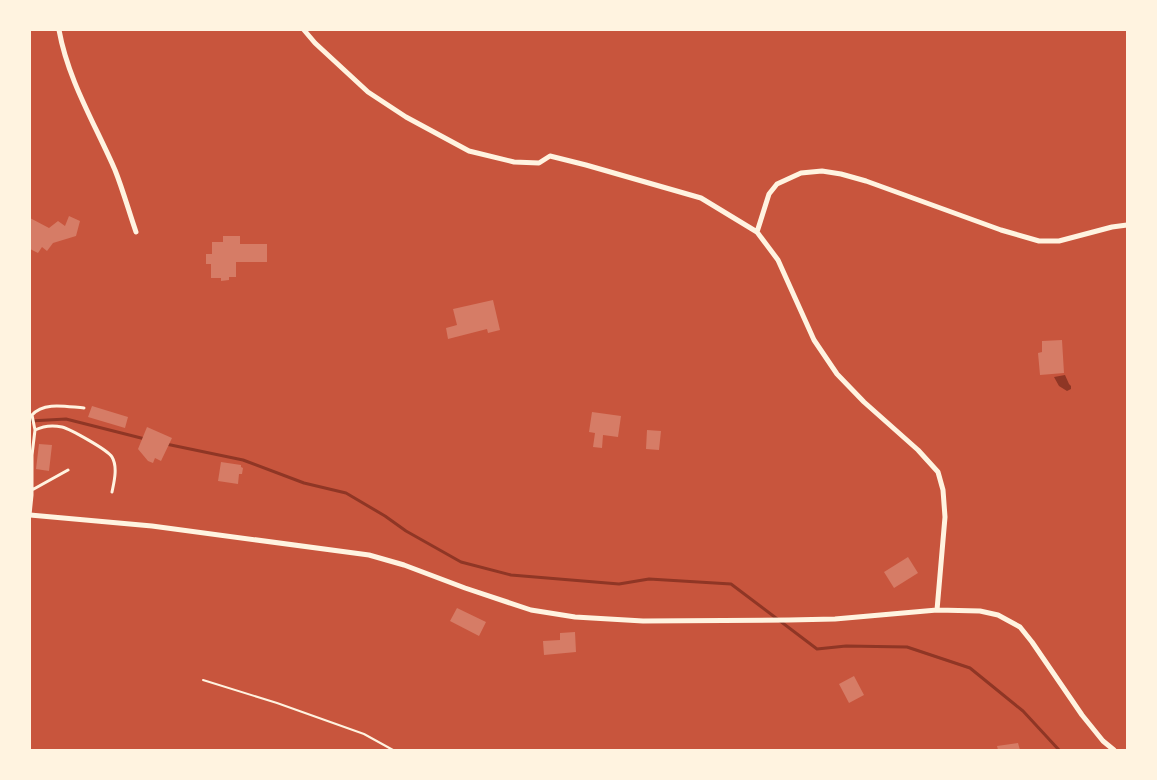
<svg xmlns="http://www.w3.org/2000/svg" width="1157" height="780" viewBox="0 0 1157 780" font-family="Cabin,sans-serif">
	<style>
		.water { fill: #8f3625 }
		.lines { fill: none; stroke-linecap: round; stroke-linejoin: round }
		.stream { stroke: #8f3625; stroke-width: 3 }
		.building { fill: #d67c66 }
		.path { stroke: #fff3e0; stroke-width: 2 }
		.service { stroke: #fff3e0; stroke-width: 3 }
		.minor { stroke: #fff3e0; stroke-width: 5 }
	</style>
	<rect width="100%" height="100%" fill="#c8553d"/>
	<path class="water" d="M 1065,375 L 1069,384 L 1071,386 L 1071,389 L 1067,391 L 1059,386 L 1054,377 Z"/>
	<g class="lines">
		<path class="stream" d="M 30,421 L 66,419 L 145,439
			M 166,444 L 243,460 L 304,483 L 346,493 L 385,516 L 406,531 L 461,562 L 511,575 L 619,584 L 649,579 L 731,584 L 817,649 L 846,646 L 907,647 L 970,668 L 1023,711 L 1059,750"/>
	</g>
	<path class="building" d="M 69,216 L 80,221 L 76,236 L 53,243 L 47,251 L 42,247 L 38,253 L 30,249 L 30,218 L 49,228 L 58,221 L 65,226 Z
		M 223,236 L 240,236 L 240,244 L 267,244 L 267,262 L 236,262 L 236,277 L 229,277 L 229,280 L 221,281 L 221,278 L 211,278 L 211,264 L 206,264 L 206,254 L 212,254 L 212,242 L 223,242 Z
		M 493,300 L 500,330 L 488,333 L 487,329 L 448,339 L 446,328 L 457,325 L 453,309 Z
		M 1062,340 L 1064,373 L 1040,375 L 1038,353 L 1042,352 L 1042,341 Z
		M 92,406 L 128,417 L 125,428 L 88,417 Z
		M 592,412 L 621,416 L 618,437 L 603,435 L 602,448 L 593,447 L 595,433 L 589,432 Z
		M 147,427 L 172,438 L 161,461 L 155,458 L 153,463 L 148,461 L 138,449 Z
		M 647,430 L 661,431 L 659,450 L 646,449 Z
		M 39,444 L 52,445 L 49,471 L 36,469 Z
		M 221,462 L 241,465 L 241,467 L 243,468 L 242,474 L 239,474 L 238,484 L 218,481 Z
		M 908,557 L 918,573 L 894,588 L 884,572 Z
		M 457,608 L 486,622 L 479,636 L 450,621 Z
		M 575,632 L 576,652 L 544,655 L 543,641 L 560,640 L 560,633 Z
		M 854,676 L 864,695 L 849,703 L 839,684 Z
		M 1018,743 L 1020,750 L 998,750 L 997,746 Z"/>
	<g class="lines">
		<path class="path" d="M 203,680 L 277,703 L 364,734 L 393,750"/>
		<path class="service" d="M 35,430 L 32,415 C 44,401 68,407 84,408
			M 32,490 L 68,470
			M 30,515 L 32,495 L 32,455 L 35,430 C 43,426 53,425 62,427 C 70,429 108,450 112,457 C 118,467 114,482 112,492"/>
		<path class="minor" d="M 59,30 C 68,80 95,124 115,170 C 123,190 129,212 136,232
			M 304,30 L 315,43 L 368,92 L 406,117 L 469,151 L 514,162 L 539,163 L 550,156 L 586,165 L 701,198 L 757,232 L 778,260 L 814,340 L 837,374 L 864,402 L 918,450 L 938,472 L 943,490 L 945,517 L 937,610
			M 757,232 L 769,194 L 777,184 L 801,173 L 822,171 L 841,174 L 866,181 L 1001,230 L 1039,241 L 1059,241 L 1112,227 L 1127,225
			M 30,515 L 152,526 L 369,555 L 404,565 L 465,588 L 531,610 L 575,617 L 643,621 L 789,620 L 835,619 L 937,610 L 980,611 L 998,615 L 1020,627 L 1032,642 L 1082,715 L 1103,741 L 1114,750"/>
	</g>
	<rect width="1157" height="780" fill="none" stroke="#fff3e0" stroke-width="62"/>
</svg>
